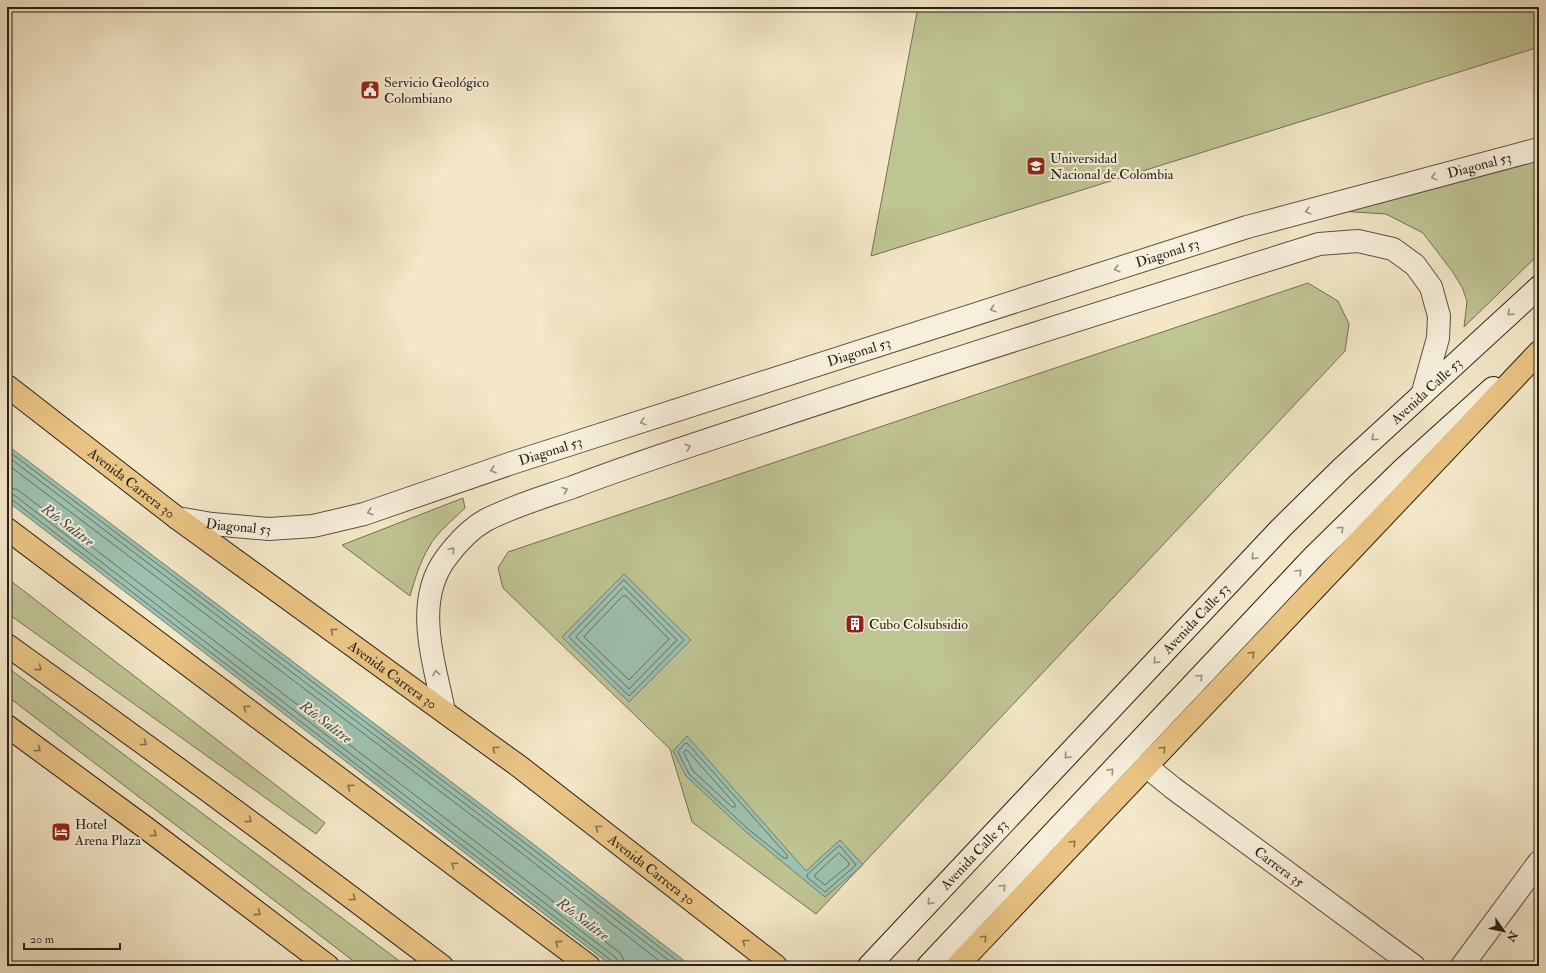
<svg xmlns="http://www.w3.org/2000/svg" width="1546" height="973" viewBox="0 0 1546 973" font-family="'IM FELL Double Pica',serif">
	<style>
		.green { fill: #bfc493; stroke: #737254 }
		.water { fill: #9dc1b0; stroke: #6e8072 }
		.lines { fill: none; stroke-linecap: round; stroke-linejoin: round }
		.shore { stroke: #627062; stroke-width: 1 }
		.minor-casing { stroke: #5a5142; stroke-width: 24 }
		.tertiary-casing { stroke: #5a5142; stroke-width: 24 }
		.secondary-casing { stroke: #271f15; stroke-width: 24 }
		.trunk-casing { stroke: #271f15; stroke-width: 24 }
		.minor { stroke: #f7efdb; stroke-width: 22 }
		.tertiary { stroke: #f7efdb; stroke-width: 22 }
		.secondary { stroke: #f7efdb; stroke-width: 22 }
		.trunk { stroke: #eac484; stroke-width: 22 }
		.oneway { stroke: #999182 }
		.oneway2 { stroke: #88724c }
		.labels { text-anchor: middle; stroke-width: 4; stroke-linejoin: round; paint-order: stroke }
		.poi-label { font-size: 14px; fill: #271f15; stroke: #f7efdb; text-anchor: start }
		.street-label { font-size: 14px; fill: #271f15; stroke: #f7efdb }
		.water-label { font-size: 15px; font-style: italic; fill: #4a5044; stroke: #f7efdb }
	</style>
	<rect width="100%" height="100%" fill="#f3e7c7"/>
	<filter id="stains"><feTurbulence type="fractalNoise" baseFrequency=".005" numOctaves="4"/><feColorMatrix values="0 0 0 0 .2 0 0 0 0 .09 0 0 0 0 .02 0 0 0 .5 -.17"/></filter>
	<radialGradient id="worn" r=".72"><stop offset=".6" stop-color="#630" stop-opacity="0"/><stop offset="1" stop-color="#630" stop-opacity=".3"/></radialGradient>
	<path class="green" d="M 918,7 L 1539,7 L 1539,47 L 871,256 Z
		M 1539,160 L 1539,254 L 1464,327 L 1467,301 L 1462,287 L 1452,271 L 1423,233 L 1386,214 L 1338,211 Z
		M 1308,283 L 1338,301 L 1349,324 L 1345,351 L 816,914 L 692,822 L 670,749 L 503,588 L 498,568 L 508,552 Z
		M 463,498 L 465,508 C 453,520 437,532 429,547 C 420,562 415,579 410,596 L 342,545 Z
		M 7,578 L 325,823 L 316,834 L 7,613 Z
		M 7,667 L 406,966 L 360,966 L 7,696 Z"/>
	<path class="water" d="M 7,445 L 524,837 L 691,966 L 612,966 L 7,501 Z
		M 624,574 L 691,640 L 629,702 L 562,637 Z
		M 687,736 L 806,871 L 840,840 L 863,865 L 825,897 L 746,832 L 686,776 L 673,751 Z"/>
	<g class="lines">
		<path class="shore" d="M 7,450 L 521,840 L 684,966
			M 7,456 L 518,844 L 676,966
			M 7,464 L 515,848 L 666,966
			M 7,487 L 18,490 L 619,952 L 623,958 L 625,966
			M 7,493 L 14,495 L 615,957 L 618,961 L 619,966
			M 7,498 L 11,499 L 612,961 L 614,966
			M 624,580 L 684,640 L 629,696 L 569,637 Z
			M 624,587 L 677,640 L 629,689 L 576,637 Z
			M 623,596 L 626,596 L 669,639 L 629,680 L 584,637 Z
			M 686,743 L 688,744 L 787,855 L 787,858 L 784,858 L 748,829 L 689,774 L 678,752 Z
			M 686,750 L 688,751 L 735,804 L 735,807 L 732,807 L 693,771 L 684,753 Z
			M 839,846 L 841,847 L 856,865 L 825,892 L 807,877 L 807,875 Z
			M 839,853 L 849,863 L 849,865 L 825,885 L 815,877 L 815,875 Z"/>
		<g class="minor-casing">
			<g id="minor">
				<path id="s1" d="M 1146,766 L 1173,788 L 1414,966"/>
				<path d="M 1462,966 L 1539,862"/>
			</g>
		</g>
		<g class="tertiary-casing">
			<g id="tertiary">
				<path id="s2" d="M 177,518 L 212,524 L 269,529 L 313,526 L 364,514 L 512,463 L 1247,227 L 1539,149"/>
				<path d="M 444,711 C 434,661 413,602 446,558 C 457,543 470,529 486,520 C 513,506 544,497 573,487 C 636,463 701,442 765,421 C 949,360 1134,302 1319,244 L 1358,241 L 1393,249 L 1415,265 L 1431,287 L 1439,316 L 1438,338 L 1423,392"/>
			</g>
		</g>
		<g class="secondary-casing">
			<g id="secondary">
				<path id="s3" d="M 869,966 L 1281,528 L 1341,469 L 1539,287"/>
				<path d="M 928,966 L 1314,556 L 1401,471 L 1493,388"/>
			</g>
		</g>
		<g class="trunk-casing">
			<g id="trunk">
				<path id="s4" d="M 7,386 L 177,518 L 520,767 L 776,966"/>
				<path d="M 7,529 L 589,966"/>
				<path d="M 7,645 C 154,750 299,857 442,966"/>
				<path d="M 7,726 L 146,828 L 328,966"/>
				<path d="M 957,966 L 1539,352"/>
			</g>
		</g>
		<use href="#minor" class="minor"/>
		<use href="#tertiary" class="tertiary"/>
		<use href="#secondary" class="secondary"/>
		<use href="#trunk" class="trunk"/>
	</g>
	<defs><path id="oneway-chevron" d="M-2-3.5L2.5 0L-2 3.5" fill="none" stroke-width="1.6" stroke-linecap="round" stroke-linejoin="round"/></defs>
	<g class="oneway">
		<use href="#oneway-chevron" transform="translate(1434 177) rotate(165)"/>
		<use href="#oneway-chevron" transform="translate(1308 211) rotate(165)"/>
		<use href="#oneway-chevron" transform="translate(1117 269) rotate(162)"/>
		<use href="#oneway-chevron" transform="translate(993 309) rotate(162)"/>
		<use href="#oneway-chevron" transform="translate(1510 313) rotate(138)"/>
		<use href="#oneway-chevron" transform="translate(643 422) rotate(162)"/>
		<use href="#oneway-chevron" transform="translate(1374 438) rotate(137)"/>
		<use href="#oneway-chevron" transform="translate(688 447) rotate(-19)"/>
		<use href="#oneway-chevron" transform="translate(493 470) rotate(161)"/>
		<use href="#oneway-chevron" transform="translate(565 490) rotate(-20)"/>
		<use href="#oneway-chevron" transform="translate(370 512) rotate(162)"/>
		<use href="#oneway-chevron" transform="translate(1341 529) rotate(-45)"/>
		<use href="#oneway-chevron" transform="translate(452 550) rotate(-49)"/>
		<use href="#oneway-chevron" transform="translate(1254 557) rotate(133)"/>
		<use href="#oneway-chevron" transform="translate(1299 572) rotate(-47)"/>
		<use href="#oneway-chevron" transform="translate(1156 661) rotate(133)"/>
		<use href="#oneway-chevron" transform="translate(436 673) rotate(-101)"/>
		<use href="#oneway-chevron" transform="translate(1200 677) rotate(-47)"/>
		<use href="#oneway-chevron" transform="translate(1067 756) rotate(133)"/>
		<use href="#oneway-chevron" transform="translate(1111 771) rotate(-47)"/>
		<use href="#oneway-chevron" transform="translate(1003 887) rotate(-47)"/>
		<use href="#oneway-chevron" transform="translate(930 902) rotate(133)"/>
	</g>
	<g class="oneway2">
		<use href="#oneway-chevron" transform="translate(333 631) rotate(-144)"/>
		<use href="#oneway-chevron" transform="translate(1252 654) rotate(-47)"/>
		<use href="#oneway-chevron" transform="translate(39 668) rotate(36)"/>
		<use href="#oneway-chevron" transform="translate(246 708) rotate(-143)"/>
		<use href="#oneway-chevron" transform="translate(144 743) rotate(36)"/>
		<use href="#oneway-chevron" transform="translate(38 749) rotate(36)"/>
		<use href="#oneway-chevron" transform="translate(495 749) rotate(-143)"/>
		<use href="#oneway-chevron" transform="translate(1163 749) rotate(-47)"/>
		<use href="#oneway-chevron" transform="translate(350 787) rotate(-143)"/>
		<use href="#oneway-chevron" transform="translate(249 820) rotate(36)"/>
		<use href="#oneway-chevron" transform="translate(598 828) rotate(-142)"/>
		<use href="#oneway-chevron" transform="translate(154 834) rotate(37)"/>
		<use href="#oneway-chevron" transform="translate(1073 843) rotate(-46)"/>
		<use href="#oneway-chevron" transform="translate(454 865) rotate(-143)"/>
		<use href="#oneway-chevron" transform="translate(353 898) rotate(37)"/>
		<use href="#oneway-chevron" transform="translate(258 913) rotate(37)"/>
		<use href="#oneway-chevron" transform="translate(984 938) rotate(-46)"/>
		<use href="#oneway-chevron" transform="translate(745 942) rotate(-142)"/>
		<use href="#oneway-chevron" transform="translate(558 943) rotate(-143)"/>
	</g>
	<defs>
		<g id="civic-square" transform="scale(1)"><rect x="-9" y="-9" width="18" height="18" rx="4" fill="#8f2418" stroke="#f7efdb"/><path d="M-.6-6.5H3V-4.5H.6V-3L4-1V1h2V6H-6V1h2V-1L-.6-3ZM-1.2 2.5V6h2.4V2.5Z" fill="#fff"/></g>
		<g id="university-square" transform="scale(1)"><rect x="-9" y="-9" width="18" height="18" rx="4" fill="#8f2418" stroke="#f7efdb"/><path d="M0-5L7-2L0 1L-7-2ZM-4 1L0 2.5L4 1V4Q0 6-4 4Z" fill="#fff"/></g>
		<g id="building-square" transform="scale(1)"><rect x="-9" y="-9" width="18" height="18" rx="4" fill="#8f2418" stroke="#f7efdb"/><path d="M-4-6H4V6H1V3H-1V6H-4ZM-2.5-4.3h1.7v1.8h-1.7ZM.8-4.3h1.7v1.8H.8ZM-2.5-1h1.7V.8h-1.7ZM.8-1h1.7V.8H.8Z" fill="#fff"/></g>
		<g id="hotel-square" transform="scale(1)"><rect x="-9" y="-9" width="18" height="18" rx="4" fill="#8f2418" stroke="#f7efdb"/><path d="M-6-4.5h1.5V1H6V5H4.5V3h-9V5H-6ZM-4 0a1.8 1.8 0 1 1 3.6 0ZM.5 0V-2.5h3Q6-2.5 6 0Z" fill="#fff"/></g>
	</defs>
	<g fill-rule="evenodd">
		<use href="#civic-square" x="370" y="90"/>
		<use href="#university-square" x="1036" y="166"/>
		<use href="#building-square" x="855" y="624"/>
		<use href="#hotel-square" x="61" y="832"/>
	</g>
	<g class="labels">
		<g class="poi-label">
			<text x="384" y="87">Servicio Geológico<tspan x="384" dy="16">Colombiano</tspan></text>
			<text x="1050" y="163">Universidad<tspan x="1050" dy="16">Nacional de Colombia</tspan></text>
			<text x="869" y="629">Cubo Colsubsidio</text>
			<text x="75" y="829">Hotel<tspan x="75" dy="16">Arena Plaza</tspan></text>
		</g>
		<g class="street-label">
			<text dy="5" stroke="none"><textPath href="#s2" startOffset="1358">Diagonal 53</textPath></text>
			<text dy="5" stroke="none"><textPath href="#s2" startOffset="1034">Diagonal 53</textPath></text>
			<text dy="5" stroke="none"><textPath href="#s2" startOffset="710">Diagonal 53</textPath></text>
			<text dy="5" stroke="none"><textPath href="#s3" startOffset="801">Avenida Calle 53</textPath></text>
			<text dy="5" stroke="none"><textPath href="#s2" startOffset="386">Diagonal 53</textPath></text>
			<text dy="5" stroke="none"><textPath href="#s4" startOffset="158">Avenida Carrera 30</textPath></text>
			<text dy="5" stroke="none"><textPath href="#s2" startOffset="62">Diagonal 53</textPath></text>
			<text dy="5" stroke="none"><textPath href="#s3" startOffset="477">Avenida Calle 53</textPath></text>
			<text dy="5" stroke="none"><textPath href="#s4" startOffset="482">Avenida Carrera 30</textPath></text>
			<text dy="5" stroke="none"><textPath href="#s3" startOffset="153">Avenida Calle 53</textPath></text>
			<text dy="5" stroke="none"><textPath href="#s1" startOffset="167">Carrera 35</textPath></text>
			<text dy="5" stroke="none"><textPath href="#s4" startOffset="806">Avenida Carrera 30</textPath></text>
		</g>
		<g class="water-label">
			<text transform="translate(68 525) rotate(37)" y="5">Río Salitre</text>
			<text transform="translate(326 722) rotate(37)" y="5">Río Salitre</text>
			<text transform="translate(583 919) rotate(37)" y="5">Río Salitre</text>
		</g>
	</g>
	<rect width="1546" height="973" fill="none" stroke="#f3e7c7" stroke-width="24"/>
	<rect x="8" y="8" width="1530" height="957" fill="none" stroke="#271f15" stroke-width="2"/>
	<rect x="12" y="12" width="1522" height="949" fill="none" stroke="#271f15"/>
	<g transform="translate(1504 931) rotate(123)" stroke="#f7efdb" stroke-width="3" paint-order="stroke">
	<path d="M0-3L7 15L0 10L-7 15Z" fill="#271f15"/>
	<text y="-6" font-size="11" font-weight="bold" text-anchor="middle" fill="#271f15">N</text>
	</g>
	<path d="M24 943v6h96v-6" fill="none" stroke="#271f15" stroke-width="2"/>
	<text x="30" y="943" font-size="12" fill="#271f15" stroke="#f7efdb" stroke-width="3" paint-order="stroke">20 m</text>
	<rect width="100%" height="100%" filter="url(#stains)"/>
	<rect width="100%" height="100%" fill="url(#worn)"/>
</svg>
